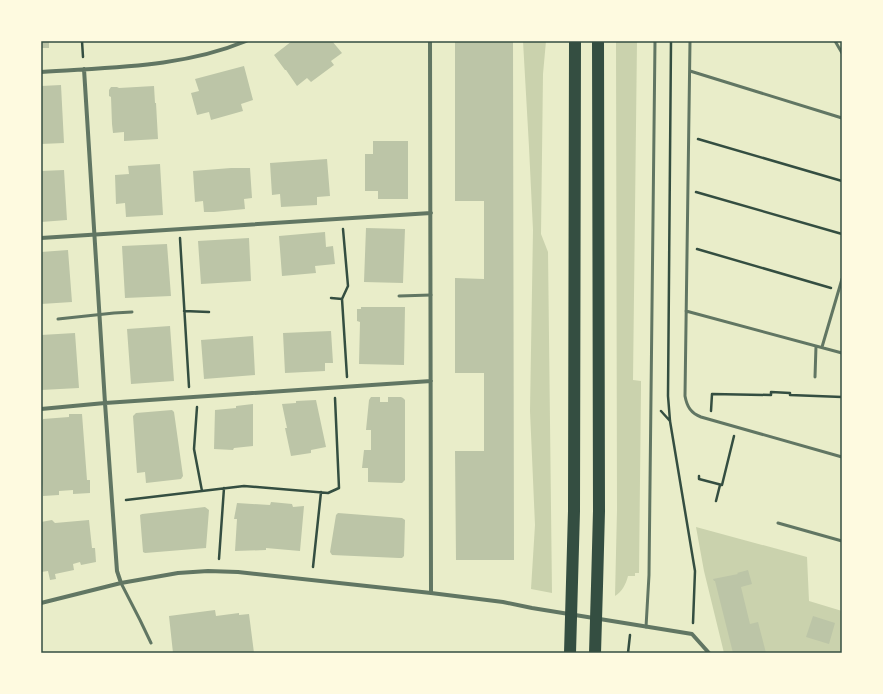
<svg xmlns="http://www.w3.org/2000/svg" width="883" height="694" viewBox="0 0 883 694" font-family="'Varela Round',sans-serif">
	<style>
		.green { fill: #cad2ad }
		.building { fill: #bcc5a7 }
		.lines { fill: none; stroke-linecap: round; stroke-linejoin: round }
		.path { stroke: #344e41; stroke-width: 2.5 }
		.service { stroke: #617663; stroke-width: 3 }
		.minor { stroke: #617663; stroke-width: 4 }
		.motorway { stroke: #344e41; stroke-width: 12 }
		.neatline { fill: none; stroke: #344e41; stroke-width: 1.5 }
	</style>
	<rect width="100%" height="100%" fill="#e9edc9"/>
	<path class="green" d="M 523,41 L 546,41 L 543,74 L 541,234 L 548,252 L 552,593 L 531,589 L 535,525 L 530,411 L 533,230 L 529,147 Z
		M 616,41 L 637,41 L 633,380 L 641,381 L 641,389 L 639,573 L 635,573 L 635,576 L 628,576 C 626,584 622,592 615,596 L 617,510 Z
		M 696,527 L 807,557 L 809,601 L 842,611 L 842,653 L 724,653 L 704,571 Z"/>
	<path class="building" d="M 41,41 L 49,41 L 49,48 L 41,48 Z
		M 292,41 L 332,41 L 342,53 L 331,61 L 334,65 L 311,82 L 307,78 L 297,86 L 286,70 L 285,70 L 274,55 Z
		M 455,41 L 513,41 L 514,560 L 456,560 L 455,451 L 484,451 L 484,373 L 455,373 L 455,278 L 484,279 L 484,201 L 455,201 Z
		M 244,66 L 253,100 L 241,104 L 243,111 L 211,120 L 209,112 L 197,115 L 191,93 L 199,91 L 195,79 Z
		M 61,85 L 64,143 L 41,144 L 41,86 Z
		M 154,86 L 155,103 L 156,103 L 158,139 L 124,141 L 124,132 L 113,133 L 112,124 L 111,97 L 109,96 L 109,90 L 111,87 L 117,87 L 119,88 Z
		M 373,141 L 408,141 L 408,199 L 378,199 L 378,191 L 365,191 L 365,154 L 373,154 Z
		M 327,159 L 330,196 L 317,197 L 317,205 L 281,207 L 280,194 L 272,195 L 270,163 Z
		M 160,164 L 163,215 L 126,217 L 125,203 L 116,204 L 115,175 L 129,174 L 128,166 Z
		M 231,168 L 250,168 L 252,198 L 244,199 L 245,209 L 214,212 L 215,212 L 204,212 L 203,201 L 195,202 L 193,171 Z
		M 64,170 L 67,220 L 41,222 L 41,171 Z
		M 366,228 L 405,229 L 403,283 L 364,282 Z
		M 325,232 L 326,247 L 333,246 L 335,264 L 315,266 L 316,273 L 282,276 L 279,236 Z
		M 249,238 L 251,281 L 201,284 L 198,241 Z
		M 167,244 L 171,296 L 125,298 L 122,246 Z
		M 68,250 L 72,302 L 41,304 L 41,252 Z
		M 361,307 L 405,307 L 404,365 L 359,364 L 360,322 L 357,321 L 357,309 L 361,309 Z
		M 170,326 L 174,381 L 131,384 L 127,329 Z
		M 331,331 L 333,363 L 325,363 L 325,371 L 285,373 L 283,333 Z
		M 75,333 L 79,388 L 41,390 L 41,335 Z
		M 253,336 L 255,375 L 204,379 L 201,340 Z
		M 371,397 L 380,397 L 380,402 L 388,402 L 388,397 L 401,397 L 403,398 L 405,400 L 405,480 L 402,483 L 368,482 L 368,468 L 362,468 L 364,450 L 371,450 L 371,430 L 366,430 L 369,400 Z
		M 316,400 L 326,447 L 311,450 L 311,453 L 291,456 L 285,428 L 287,428 L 282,404 L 296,403 L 296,401 Z
		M 253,404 L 253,446 L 234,448 L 233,450 L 214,449 L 215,410 L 236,408 L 236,406 Z
		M 172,410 L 174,412 L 183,476 L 181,479 L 146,483 L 145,472 L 137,473 L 133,416 L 136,413 Z
		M 69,414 L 82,414 L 87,480 L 90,480 L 90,493 L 73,494 L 73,490 L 59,491 L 59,495 L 43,496 L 41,470 L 41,420 L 43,420 L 43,419 L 69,417 Z
		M 271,502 L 292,504 L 293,507 L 304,506 L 300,551 L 266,548 L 266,550 L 235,551 L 237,519 L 234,519 L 237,503 L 270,505 Z
		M 205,507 L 209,510 L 206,548 L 145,553 L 143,552 L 140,515 L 142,514 Z
		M 338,513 L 402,518 L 405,520 L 404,556 L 402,558 L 399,558 L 332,555 L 330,552 L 336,515 Z
		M 52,520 L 55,523 L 89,520 L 92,548 L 95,548 L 96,562 L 81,565 L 80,562 L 73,564 L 74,570 L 55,574 L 56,579 L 50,580 L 48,571 L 41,572 L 41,522 Z
		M 748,570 L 752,584 L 741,587 L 750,624 L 758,622 L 766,653 L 733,653 L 715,581 L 714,581 L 713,579 L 738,574 L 737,573 Z
		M 215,610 L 216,616 L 239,613 L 239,615 L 249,614 L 254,653 L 173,653 L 169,616 Z
		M 813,616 L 835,623 L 829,644 L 806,637 Z"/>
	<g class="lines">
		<path class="path" d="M 82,41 L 83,57
			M 671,41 L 668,396 L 670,421 L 695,571 L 693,623
			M 698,139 L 842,181
			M 696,192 L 842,234
			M 343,229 L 348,286 L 342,299 L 347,377
			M 180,238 L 189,387
			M 697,249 L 831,288
			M 331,298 L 342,299
			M 184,311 L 209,312
			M 197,407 L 194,449 L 202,491
			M 661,411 L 670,421
			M 711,411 L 712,394 L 771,395 L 771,392 L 790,393 L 790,395 L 842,397
			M 699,476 L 699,479 L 722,485 L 734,436
			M 126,500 L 244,486 L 328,493 L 339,488 L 335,398
			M 716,501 L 720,485
			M 219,559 L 224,488
			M 313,567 L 321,492
			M 628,653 L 630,635"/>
		<path class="service" d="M 690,41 L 685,396 C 687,407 691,413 701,417 L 842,457
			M 835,41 L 842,53
			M 690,71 L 842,118
			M 399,296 L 431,295
			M 686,311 L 842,353
			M 58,319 L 114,313 L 132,312
			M 822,347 L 842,279
			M 815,377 L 816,346
			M 778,523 L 842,541
			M 121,583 L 140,620 L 151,643
			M 646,627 L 649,575 L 655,41"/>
		<path class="minor" d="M 430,41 L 431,593
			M 84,69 L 105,403 L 117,571 L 121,583
			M 41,72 C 110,67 181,68 246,41
			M 41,238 L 431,213
			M 41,409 L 105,403 L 431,381
			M 41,603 L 121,583 L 178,573 L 208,571 L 238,572 L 431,593 L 503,602 L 532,608 L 692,634 L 709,653"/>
		<path class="motorway" d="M 570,653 L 574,511 L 575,41
			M 595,653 L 597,586 L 599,511 L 598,41"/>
	</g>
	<rect width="883" height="694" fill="none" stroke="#fefae0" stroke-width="84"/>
	<rect x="42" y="42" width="799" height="610" class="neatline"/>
</svg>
